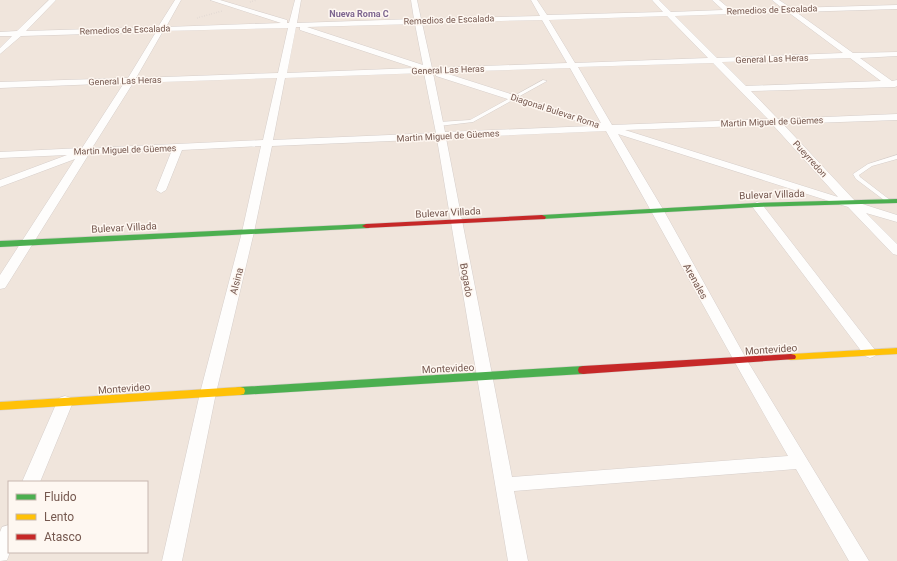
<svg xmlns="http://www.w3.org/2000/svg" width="897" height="561" viewBox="0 0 897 561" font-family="Roboto,sans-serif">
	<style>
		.residential { fill: #f0e5dc; fill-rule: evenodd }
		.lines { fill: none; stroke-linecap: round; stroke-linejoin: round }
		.lane-casing { stroke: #d6ceca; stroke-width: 1 }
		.street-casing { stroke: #d6ceca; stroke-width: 1 }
		.fast-casing { stroke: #d7cfca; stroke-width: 1 }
		.slow-casing { stroke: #d7cfca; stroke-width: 1 }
		.jam-casing { stroke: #d7cfca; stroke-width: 1 }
		.path { stroke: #dad2cf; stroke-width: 1.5; stroke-dasharray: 0.5 2; stroke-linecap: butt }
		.lane { fill: #fefdfc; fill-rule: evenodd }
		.street { fill: #fefdfc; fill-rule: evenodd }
		.fast { fill: #4caf50; fill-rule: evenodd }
		.slow { fill: #ffc107; fill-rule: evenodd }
		.jam { fill: #c62828; fill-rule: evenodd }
		.labels { text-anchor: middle; stroke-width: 3; stroke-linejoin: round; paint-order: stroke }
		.far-street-label { font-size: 9px; fill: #75584f; stroke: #fef7f1 }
		.far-neighbourhood-label { font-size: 9px; font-weight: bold; fill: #7e6690; stroke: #fef7f1 }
		.street-label { font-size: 10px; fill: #75584f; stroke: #fef7f1 }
	</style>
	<rect width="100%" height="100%" fill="#f7f3ee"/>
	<path class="residential" d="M 0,0 L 897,0 L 897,561 L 0,561 ZM 9,482 L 147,482 L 147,552 L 9,552 Z"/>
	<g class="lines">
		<g class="lane-casing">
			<path id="lane" d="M 543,80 L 547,81 L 473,122 L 439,126 L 436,124 L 439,122 L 470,120 Z
				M 897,155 L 897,159 L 872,166 L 859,175 L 860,177 L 890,200 L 891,201 L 888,203 L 856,179 L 853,174 L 868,164 Z"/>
		</g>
		<g class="street-casing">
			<path id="street" d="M 49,0 L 56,0 L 26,31 L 158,27 L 175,0 L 181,0 L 166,27 L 281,23 L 210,0 L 220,0 L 287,20 L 287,23 L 289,23 L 295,0 L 301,0 L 297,23 L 414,19 L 411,0 L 417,0 L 421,19 L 540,16 L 531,0 L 537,0 L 547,15 L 663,12 L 652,0 L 659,0 L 671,12 L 723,10 L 712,0 L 719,0 L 731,10 L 782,8 L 772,0 L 779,0 L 791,8 L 897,5 L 897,9 L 796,12 L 853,53 L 897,52 L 897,56 L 860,58 L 892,81 L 897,80 L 897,86 L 895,87 L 751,91 L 778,119 L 897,114 L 897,120 L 783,124 L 856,202 L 897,215 L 897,222 L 866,213 L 897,244 L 897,255 L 893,254 L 848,207 L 618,134 L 664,211 L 748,362 L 869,561 L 849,561 L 796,469 L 514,491 L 528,561 L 508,561 L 437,139 L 272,146 L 254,232 L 216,393 L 182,561 L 162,561 L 200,393 L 242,232 L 261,146 L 182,150 L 166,190 L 161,193 L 156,190 L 172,150 L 89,154 L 7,285 L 5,288 L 0,289 L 0,275 L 75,159 L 0,187 L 0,180 L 67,155 L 0,158 L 0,152 L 82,148 L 124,83 L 0,88 L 0,82 L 128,78 L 156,32 L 21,36 L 0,54 L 0,48 L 12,36 L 0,36 L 0,32 L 17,31 ZM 788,12 L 843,53 L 717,58 L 675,16 ZM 667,16 L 708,58 L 575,63 L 549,20 ZM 542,20 L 567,63 L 432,68 L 422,23 ZM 415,24 L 423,65 L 307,27 ZM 296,27 L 300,27 L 300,30 L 415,68 L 287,73 ZM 288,28 L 278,73 L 136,78 L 163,31 ZM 850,58 L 881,81 L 746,86 L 722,62 ZM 713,63 L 768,119 L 612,125 L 578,67 ZM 570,68 L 601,123 L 442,72 ZM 436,72 L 436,76 L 592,126 L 445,132 L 433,73 ZM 424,73 L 436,133 L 273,140 L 285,78 ZM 277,78 L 263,140 L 92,148 L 133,83 ZM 773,125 L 838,197 L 625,130 ZM 606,131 C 668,239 726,349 788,456 L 512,477 L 446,138 Z
				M 757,202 L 761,203 L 875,350 L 877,353 L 875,356 L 870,358 L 865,356 L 751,205 Z
				M 65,396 L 71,398 L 73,402 L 40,482 L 22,482 L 57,402 L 59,398 Z
				M 9,525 L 10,552 L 7,560 L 0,561 L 0,532 L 2,527 Z"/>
		</g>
		<g class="fast-casing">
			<path id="fast" d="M 897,199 L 897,203 L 757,207 L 542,219 L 538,217 L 542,215 L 757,203 Z
				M 366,224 L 369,224 L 370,226 L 369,228 L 0,247 L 0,241 Z
				M 583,366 L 587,367 L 588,370 L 587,373 L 583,374 L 240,395 L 236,394 L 235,391 L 236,388 L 240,387 Z"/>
		</g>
		<g class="slow-casing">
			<path id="slow" d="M 897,348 L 897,354 L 791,360 L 787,359 L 786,357 L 787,355 L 791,354 Z
				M 240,387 L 244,388 L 245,391 L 244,394 L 240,395 L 0,410 L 0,402 Z"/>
		</g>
		<g class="jam-casing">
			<path id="jam" d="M 542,215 L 546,217 L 545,219 L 366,228 L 362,226 L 366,224 Z
				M 791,354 L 795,355 L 796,357 L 795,359 L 583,374 L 579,373 L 578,370 L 579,367 L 583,366 Z"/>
		</g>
		<path class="path" d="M 250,2 L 257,0
			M 197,18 L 222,11"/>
		<use href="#lane" class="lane"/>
		<use href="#street" class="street"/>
		<use href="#fast" class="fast"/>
		<use href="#slow" class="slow"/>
		<use href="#jam" class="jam"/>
	</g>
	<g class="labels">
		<g class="far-street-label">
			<text transform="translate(772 10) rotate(-2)" y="3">Remedios de Escalada</text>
			<text transform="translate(449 20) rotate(-2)" y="3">Remedios de Escalada</text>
			<text transform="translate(125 30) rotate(-2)" y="3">Remedios de Escalada</text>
			<text transform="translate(772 59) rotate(-2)" y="3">General Las Heras</text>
			<text transform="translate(448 70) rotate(-2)" y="3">General Las Heras</text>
			<text transform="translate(125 81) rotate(-2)" y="3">General Las Heras</text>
			<text transform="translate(555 111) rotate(18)" y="3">Diagonal Bulevar Roma</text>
			<text transform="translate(772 122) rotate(-2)" y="3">Martin Miguel de Güemes</text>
			<text transform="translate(448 136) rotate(-3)" y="3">Martin Miguel de Güemes</text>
			<text transform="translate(125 150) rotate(-2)" y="3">Martin Miguel de Güemes</text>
			<text transform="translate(810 159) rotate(48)" y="3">Pueyrredon</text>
		</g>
		<g class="far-neighbourhood-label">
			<text x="359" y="17">Nueva Roma C</text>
		</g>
		<g class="street-label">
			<text transform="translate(772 194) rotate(-2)" y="4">Bulevar Villada</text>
			<text transform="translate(448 212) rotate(-3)" y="4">Bulevar Villada</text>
			<text transform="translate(124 227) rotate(-3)" y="4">Bulevar Villada</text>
			<text transform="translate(467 280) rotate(80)" y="4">Bogado</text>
			<text transform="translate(236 281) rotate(-76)" y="4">Alsina</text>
			<text transform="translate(696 281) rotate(61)" y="4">Arenales</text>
			<text transform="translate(771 349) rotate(-4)" y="4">Montevideo</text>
			<text transform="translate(448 368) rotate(-3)" y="4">Montevideo</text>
			<text transform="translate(124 388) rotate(-4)" y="4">Montevideo</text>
		</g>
	</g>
	<rect x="8" y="481" width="140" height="72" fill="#fef7f1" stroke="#c7b7b0"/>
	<rect x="16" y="494" width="20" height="6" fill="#4caf50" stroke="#c7b7b0"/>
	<text x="44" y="501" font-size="12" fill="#75584f">Fluido</text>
	<rect x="16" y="514" width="20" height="6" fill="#ffc107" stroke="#c7b7b0"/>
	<text x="44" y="521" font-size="12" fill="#75584f">Lento</text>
	<rect x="16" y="534" width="20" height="6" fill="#c62828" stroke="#c7b7b0"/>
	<text x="44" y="541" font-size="12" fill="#75584f">Atasco</text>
</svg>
